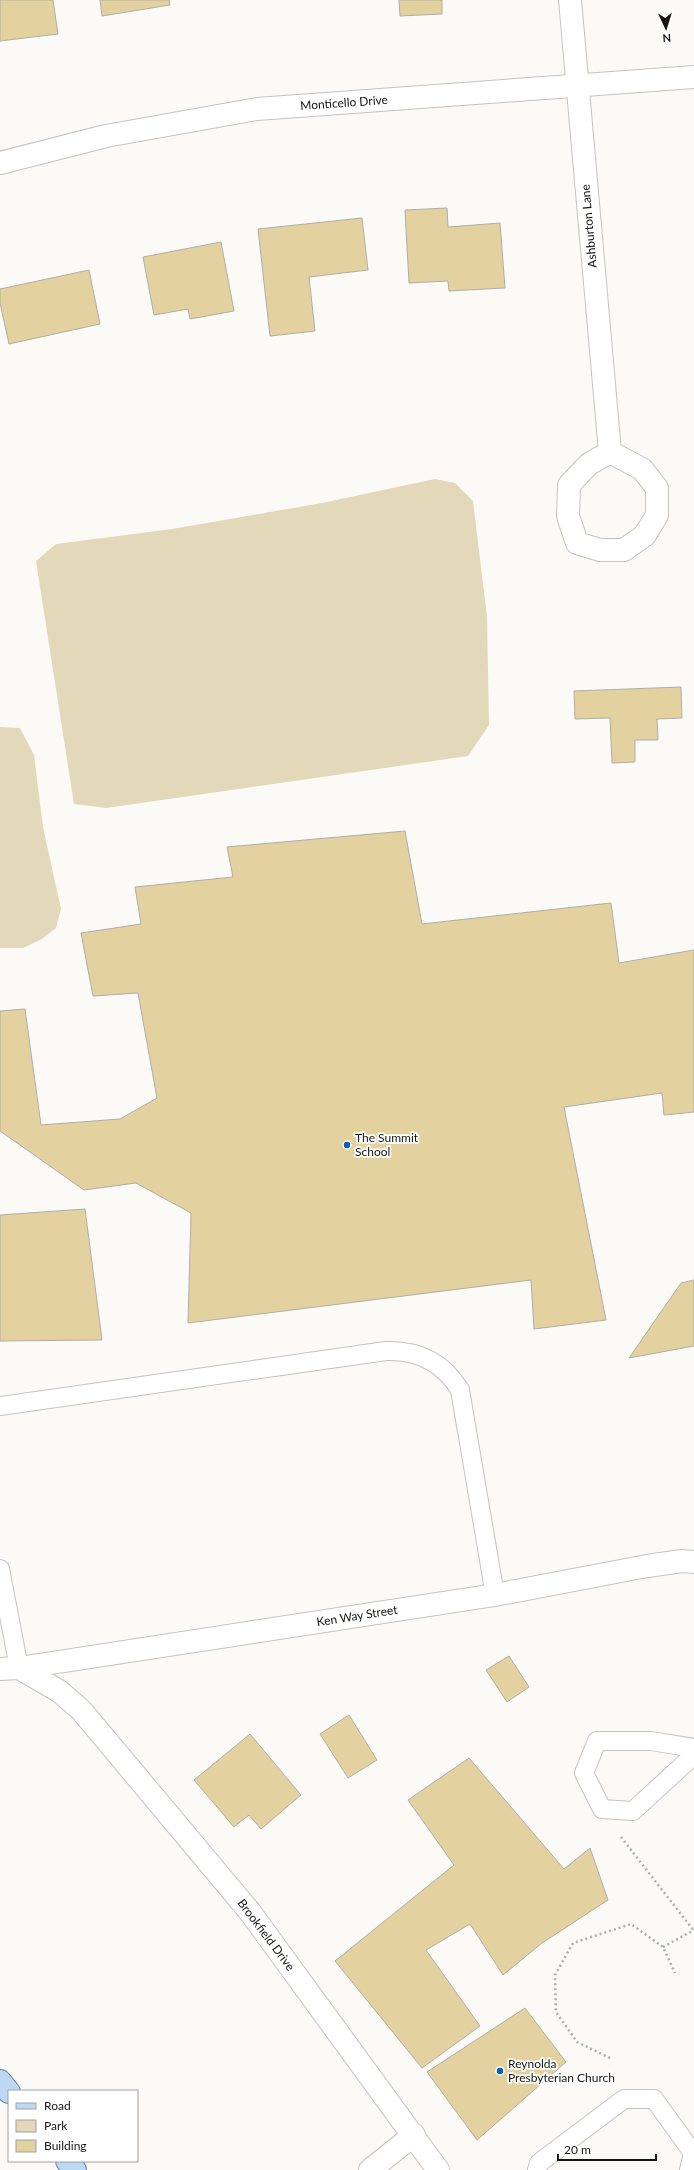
<svg xmlns="http://www.w3.org/2000/svg" width="694" height="2170" viewBox="0 0 694 2170" font-family="Lato,sans-serif">
	<style>
		.green { fill: #e3d8b9 }
		.building { fill: #e3d1a0; stroke: #b0aeaa }
		.lines { fill: none; stroke-linecap: round; stroke-linejoin: round }
		.lane-casing { stroke: #c5c3bf; stroke-width: 20 }
		.street-casing { stroke: #c5c3bf; stroke-width: 24 }
		.primary-casing { stroke: #6682a2; stroke-width: 24 }
		.path { stroke: #afaeaa; stroke-width: 2.5; stroke-dasharray: 2 3; stroke-linecap: butt }
		.lane { stroke: #fff; stroke-width: 18 }
		.street { stroke: #fff; stroke-width: 22 }
		.primary { stroke: #bed7f5; stroke-width: 22 }
		.poi-dot { fill: #0961ae; stroke: #fff; stroke-width: 1.5 }
		.labels { text-anchor: middle; stroke-width: 3.5; stroke-linejoin: round; paint-order: stroke }
		.street-label { font-size: 12px; fill: #141412; stroke: #fff }
		.poi-label { font-size: 12px; fill: #141412; stroke: #fff; text-anchor: start }
	</style>
	<rect width="100%" height="100%" fill="#fcfaf6"/>
	<path class="green" d="M 435,479 L 455,483 L 473,501 L 487,617 L 489,725 L 468,756 L 106,808 L 74,804 L 36,561 L 56,544 L 172,529 L 322,503 Z
		M 0,727 L 20,728 L 34,755 L 43,827 L 61,909 L 56,928 L 42,939 L 23,948 L 0,948 Z"/>
	<path class="building" d="M 0,0 L 53,0 L 58,34 L 0,41 Z
		M 100,0 L 169,0 L 170,5 L 102,16 Z
		M 399,0 L 442,0 L 442,14 L 400,16 Z
		M 447,208 L 448,227 L 500,223 L 505,288 L 449,291 L 448,281 L 409,283 L 405,210 Z
		M 362,218 L 368,270 L 309,277 L 315,331 L 270,336 L 258,229 Z
		M 221,242 L 234,311 L 190,319 L 188,309 L 154,315 L 143,257 Z
		M 89,270 L 100,324 L 9,344 L 0,303 L 0,289 Z
		M 681,687 L 682,718 L 657,719 L 658,740 L 635,740 L 635,762 L 612,763 L 610,718 L 575,719 L 574,691 Z
		M 405,831 L 422,924 L 611,903 L 619,963 L 694,950 L 694,1112 L 664,1115 L 662,1093 L 564,1107 L 606,1320 L 534,1329 L 531,1280 L 188,1323 L 191,1213 L 136,1183 L 84,1190 L 0,1131 L 0,1011 L 25,1009 L 41,1125 L 120,1119 L 157,1098 L 138,993 L 93,996 L 81,933 L 141,924 L 135,887 L 233,877 L 227,847 Z
		M 85,1209 L 102,1340 L 0,1341 L 0,1215 Z
		M 694,1280 L 694,1346 L 629,1358 L 681,1283 Z
		M 509,1656 L 529,1687 L 507,1702 L 486,1670 Z
		M 349,1715 L 377,1760 L 348,1778 L 320,1734 Z
		M 250,1734 L 301,1795 L 261,1829 L 249,1815 L 234,1827 L 194,1780 Z
		M 469,1758 L 564,1869 L 590,1848 L 608,1900 L 542,1943 L 503,1975 L 470,1924 L 426,1950 L 480,2026 L 422,2068 L 335,1961 L 454,1865 L 408,1800 Z
		M 525,2008 L 566,2062 L 477,2140 L 427,2072 Z"/>
	<g class="lines">
		<g class="lane-casing">
			<path id="lane" d="M 0,1406 L 386,1351 C 418,1350 443,1362 460,1390 L 495,1595
				M 0,1569 L 19,1668
				M 694,1748 L 651,1741 L 597,1741 L 584,1773 L 602,1809 L 633,1811 L 694,1755
				M 537,2170 L 539,2163 L 624,2099 L 654,2099 L 693,2153 L 689,2170"/>
		</g>
		<g class="street-casing">
			<path id="street" d="M 570,0 L 610,452
				M 0,163 L 106,136 L 257,109 L 694,77
				M 610,452 L 642,469 L 657,488 L 657,515 L 645,535 L 624,550 L 600,550 L 577,543 L 568,516 L 569,485 L 589,464 Z
				M 19,1668 L 59,1691 L 81,1710 L 250,1912 L 438,2170
				M 0,1669 L 19,1668 L 495,1595 L 647,1566 L 682,1561 L 694,1562
				M 370,2170 L 414,2135"/>
		</g>
		<g class="primary-casing">
			<path id="primary" d="M 0,2081 L 9,2092
				M 67,2161 L 75,2170"/>
		</g>
		<path class="path" d="M 621,1837 L 694,1931
			M 663,1947 L 694,1930
			M 610,2058 L 577,2042 L 556,2012 L 555,1975 L 573,1943 L 631,1924 L 663,1947 L 675,1973"/>
		<use href="#lane" class="lane"/>
		<use href="#street" class="street"/>
		<use href="#primary" class="primary"/>
	</g>
	<g class="poi-dot">
		<circle cx="347" cy="1145" r="4"/>
		<circle cx="500" cy="2071" r="4"/>
	</g>
	<g class="labels">
		<g class="street-label">
			<text transform="translate(344 103) rotate(-4)" y="4">Monticello Drive</text>
			<text transform="translate(589 226) rotate(-95)" y="4">Ashburton Lane</text>
			<text transform="translate(357 1616) rotate(-9)" y="4">Ken Way Street</text>
			<text transform="translate(266 1935) rotate(53)" y="4">Brookfield Drive</text>
		</g>
		<g class="poi-label">
			<text x="355" y="1142">The Summit<tspan x="355" dy="14">School</tspan></text>
			<text x="508" y="2068">Reynolda<tspan x="508" dy="14">Presbyterian Church</tspan></text>
		</g>
	</g>
	<rect x="8" y="2090" width="130" height="72" fill="#ffffff" stroke="#a1a1a0"/>
	<rect x="16" y="2103" width="20" height="6" fill="#bed7f5" stroke="#a1a1a0"/>
	<text x="44" y="2110" font-size="12" fill="#141412">Road</text>
	<rect x="16" y="2120" width="20" height="12" fill="#e3d8b9" stroke="#a1a1a0"/>
	<text x="44" y="2130" font-size="12" fill="#141412">Park</text>
	<rect x="16" y="2140" width="20" height="12" fill="#e3d1a0" stroke="#a1a1a0"/>
	<text x="44" y="2150" font-size="12" fill="#141412">Building</text>
	<g transform="translate(666 28) rotate(176)" stroke="#ffffff" stroke-width="3" paint-order="stroke">
	<path d="M0-3L7 15L0 10L-7 15Z" fill="#141412"/>
	<text y="-6" font-size="11" font-weight="bold" text-anchor="middle" fill="#141412">N</text>
	</g>
	<path d="M558 2154v6h98v-6" fill="none" stroke="#141412" stroke-width="2"/>
	<text x="564" y="2154" font-size="12" fill="#141412" stroke="#ffffff" stroke-width="3" paint-order="stroke">20 m</text>
</svg>
